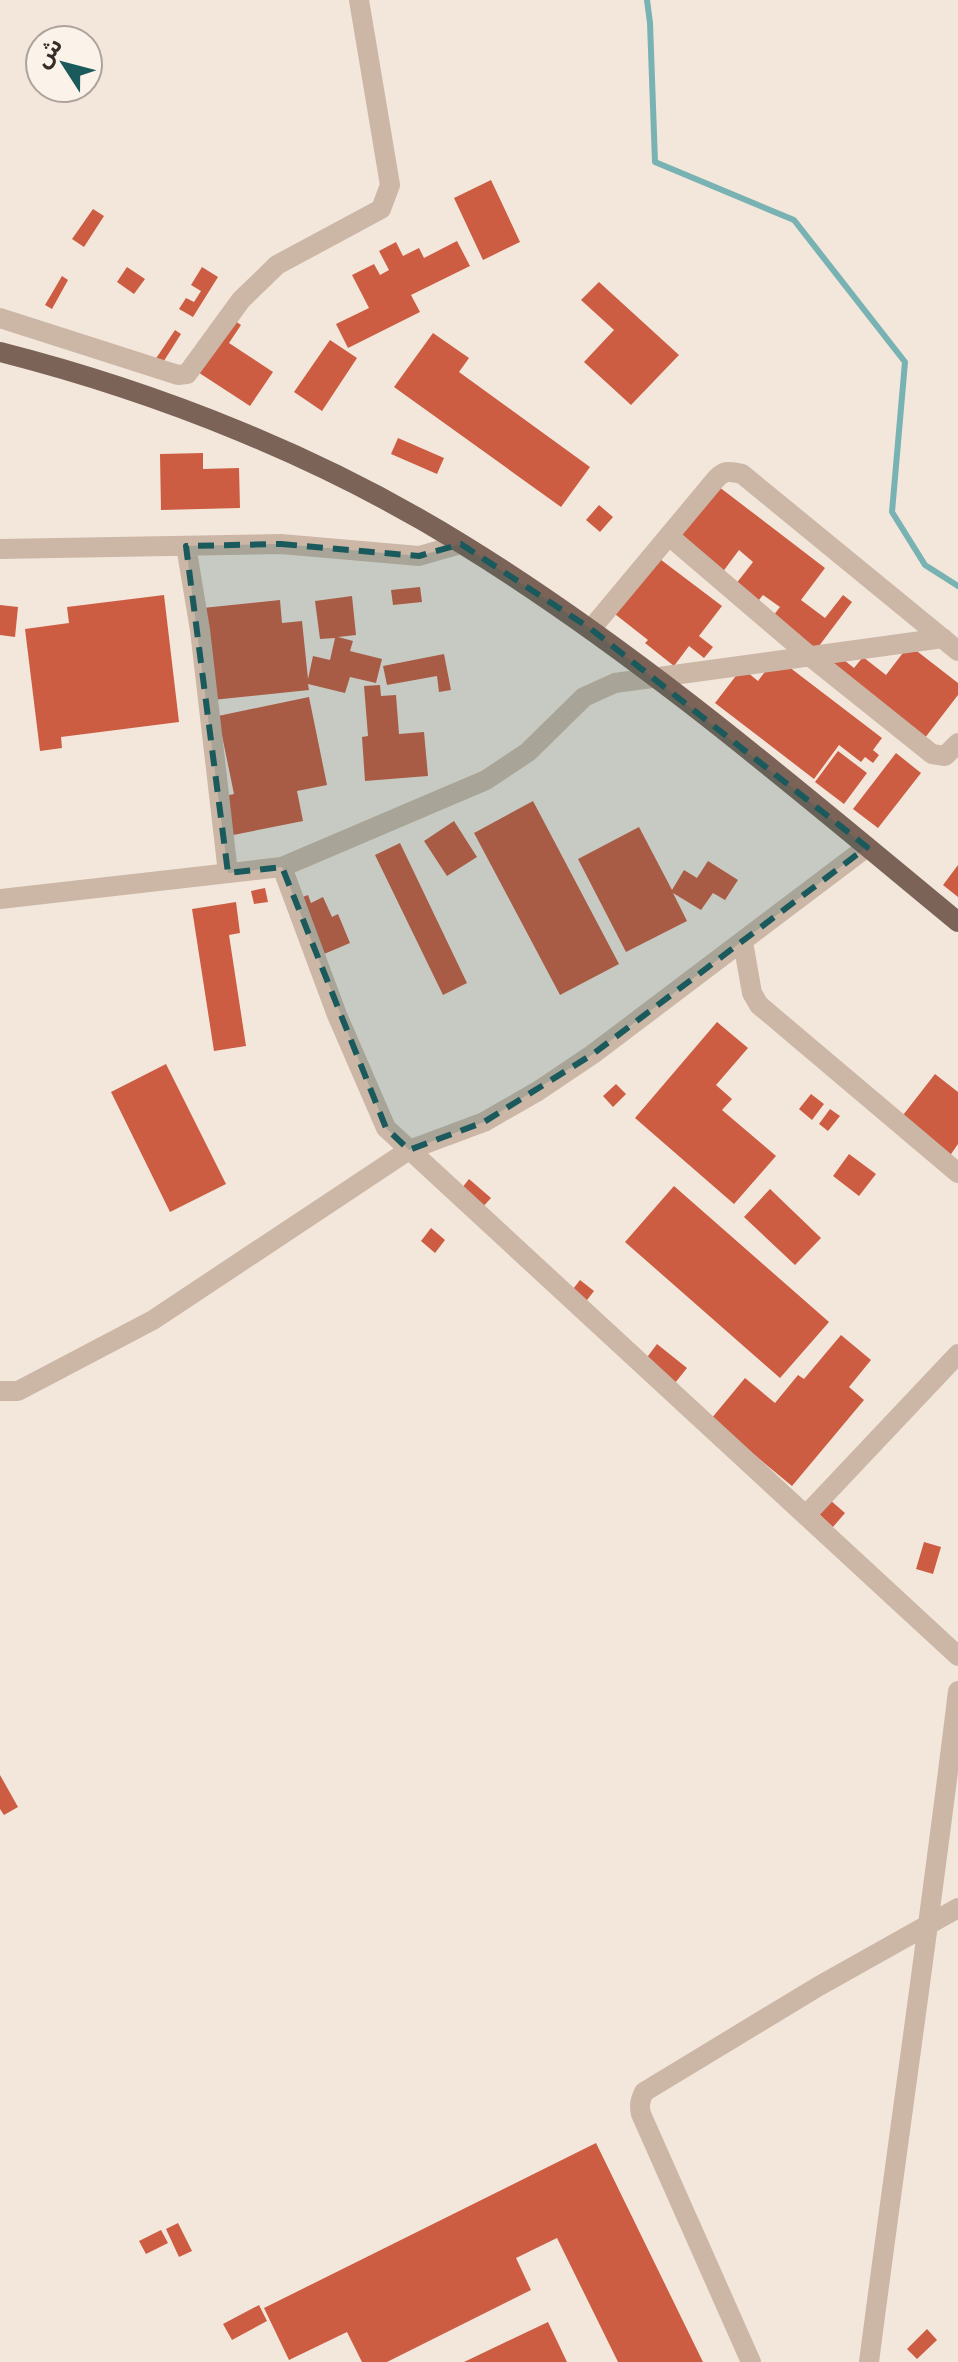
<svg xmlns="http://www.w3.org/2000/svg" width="958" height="2362" viewBox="0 0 958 2362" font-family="Commissioner,'Noto Sans Arabic',sans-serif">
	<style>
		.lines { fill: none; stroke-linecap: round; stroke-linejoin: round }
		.stream { stroke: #79b2b2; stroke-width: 6 }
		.building { fill: #cc5d42 }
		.minor { stroke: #ccb7a7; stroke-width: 20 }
		.major { stroke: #7b6358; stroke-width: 20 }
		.marked { fill: #1b5a5c; fill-opacity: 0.2; stroke: #1b5a5c; stroke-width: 6; stroke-dasharray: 16 10; stroke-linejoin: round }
	</style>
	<rect width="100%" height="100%" fill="#f3e7dc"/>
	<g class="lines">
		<path class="stream" d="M 647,0 L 650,23 L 655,162 L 794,220 L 905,362 L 892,512 L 925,565 L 958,586"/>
	</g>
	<path class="building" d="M 491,180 L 520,242 L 483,260 L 454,198 Z
		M 93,209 L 104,216 L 84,247 L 72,239 Z
		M 457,241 L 470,266 L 411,295 L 420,312 L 348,348 L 336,324 L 369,308 L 352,275 L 374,264 L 380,275 L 389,270 L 379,251 L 396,242 L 403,256 L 419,248 L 424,258 Z
		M 127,267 L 145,279 L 134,294 L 117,282 Z
		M 202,267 L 218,277 L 193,317 L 179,309 L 186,298 L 194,302 L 201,291 L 191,285 Z
		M 62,276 L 68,280 L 52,309 L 45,305 Z
		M 599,282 L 679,355 L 631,405 L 584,362 L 614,330 L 581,300 Z
		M 228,316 L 241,325 L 229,343 L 273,372 L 250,406 L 187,365 Z
		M 175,330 L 181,334 L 162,364 L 155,360 Z
		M 433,333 L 469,358 L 459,372 L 590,467 L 561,507 L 394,387 Z
		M 330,340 L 357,358 L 322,411 L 294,392 Z
		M 398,438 L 444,458 L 437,474 L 391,454 Z
		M 203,453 L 203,469 L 239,468 L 240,508 L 161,510 L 160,454 Z
		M 710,480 L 825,568 L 801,600 L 825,618 L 843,595 L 852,602 L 810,658 L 766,625 L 780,607 L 763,595 L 754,606 L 732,589 L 753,562 L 739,550 L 719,577 L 667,537 Z
		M 599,505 L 613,517 L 600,532 L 586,520 Z
		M 648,550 L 722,606 L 699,636 L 713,647 L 704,658 L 689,646 L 674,666 L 645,643 L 648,640 L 606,607 Z
		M 420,587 L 422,602 L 393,605 L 391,590 Z
		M 164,595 L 179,722 L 61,737 L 62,748 L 40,751 L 25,629 L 69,623 L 67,607 Z
		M 352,596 L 356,635 L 338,637 L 353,641 L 350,651 L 382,659 L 376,683 L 350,677 L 345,693 L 308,684 L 309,690 L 203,701 L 193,609 L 280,600 L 282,623 L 302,621 L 308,679 L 313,656 L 330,660 L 335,638 L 320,639 L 315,601 Z
		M 0,605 L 18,607 L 15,637 L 0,635 Z
		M 909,645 L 958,683 L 958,695 L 921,743 L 825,673 L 839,656 L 854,668 L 863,657 L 886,675 Z
		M 444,654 L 451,690 L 439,692 L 437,676 L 387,685 L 383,666 Z
		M 776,657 L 882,738 L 873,750 L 879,755 L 873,763 L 865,757 L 861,762 L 839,745 L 814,779 L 715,703 L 742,668 L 758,681 Z
		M 380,685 L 381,696 L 396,695 L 399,734 L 424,732 L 428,776 L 365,781 L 362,737 L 368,736 L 364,686 Z
		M 309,697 L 327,785 L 297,791 L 303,821 L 223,837 L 215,798 L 234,794 L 218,716 Z
		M 838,751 L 867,773 L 844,804 L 815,782 Z
		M 896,753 L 921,773 L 878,828 L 853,809 Z
		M 533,801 L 619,964 L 560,995 L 474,833 Z
		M 454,821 L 477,857 L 447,876 L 424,841 Z
		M 639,827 L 672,890 L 684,870 L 697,878 L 708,861 L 738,880 L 725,900 L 713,893 L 701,910 L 673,893 L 687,921 L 626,952 L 578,859 Z
		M 400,843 L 467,983 L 443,995 L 375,855 Z
		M 958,865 L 958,897 L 943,885 Z
		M 265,888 L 268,902 L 254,904 L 251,891 Z
		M 308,895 L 311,903 L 323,897 L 332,917 L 338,914 L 350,943 L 324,954 L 300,898 Z
		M 236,902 L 240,933 L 229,935 L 246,1046 L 214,1051 L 192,909 Z
		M 717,1022 L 748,1048 L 716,1085 L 732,1099 L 722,1110 L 776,1156 L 734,1204 L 635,1118 Z
		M 166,1064 L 226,1184 L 170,1212 L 111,1092 Z
		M 935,1074 L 958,1092 L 958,1144 L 949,1157 L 900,1119 Z
		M 616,1084 L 626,1094 L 613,1107 L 603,1096 Z
		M 811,1094 L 824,1104 L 812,1120 L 799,1109 Z
		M 830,1109 L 840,1116 L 828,1131 L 819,1124 Z
		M 849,1154 L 876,1174 L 859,1196 L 833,1176 Z
		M 469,1179 L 491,1198 L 479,1211 L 458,1193 Z
		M 674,1186 L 829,1322 L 780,1378 L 625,1242 Z
		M 770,1189 L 821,1238 L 795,1265 L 744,1217 Z
		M 431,1228 L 445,1240 L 435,1253 L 421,1241 Z
		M 580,1280 L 594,1291 L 584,1304 L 570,1293 Z
		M 841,1335 L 871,1360 L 849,1387 L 864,1400 L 792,1486 L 711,1419 L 745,1378 L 775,1403 L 798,1375 L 804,1379 Z
		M 657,1344 L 687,1368 L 675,1383 L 645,1360 Z
		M 830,1500 L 845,1513 L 833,1527 L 818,1513 Z
		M 924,1542 L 941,1547 L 933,1574 L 916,1569 Z
		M 0,1775 L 18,1807 L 4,1815 L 0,1809 Z
		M 596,2143 L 703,2362 L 618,2362 L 557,2238 L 516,2258 L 531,2290 L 387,2362 L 362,2362 L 347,2332 L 289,2360 L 264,2308 Z
		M 178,2223 L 192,2251 L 179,2257 L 166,2229 Z
		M 161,2230 L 168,2243 L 146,2254 L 139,2241 Z
		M 259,2305 L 267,2321 L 232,2340 L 223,2324 Z
		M 548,2322 L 567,2362 L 464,2362 Z
		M 927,2329 L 937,2340 L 917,2359 L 907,2349 Z"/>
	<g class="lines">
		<path class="minor" d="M 0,318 L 178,375 L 187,374 L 241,300 L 277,265 L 381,209 L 390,185 L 359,0
			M 669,536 L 812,658 L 932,754 L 945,756 L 958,743
			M 186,546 L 200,630 L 228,873
			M 0,549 L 281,544 L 419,556 L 461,544
			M 591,629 L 716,479 C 724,470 730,471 742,474 L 958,651
			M 282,867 L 337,1015 L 386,1128 L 958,1656
			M 0,899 L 282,867 L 486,780 L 528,752 L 584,697 L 615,683 L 943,638
			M 743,942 L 752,993 L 759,1005 L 958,1173
			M 0,1391 L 18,1391 L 153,1320 L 409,1150 L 484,1122 L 538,1091 L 593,1054 L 867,847
			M 806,1515 L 958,1354
			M 751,2362 L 641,2114 C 639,2105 640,2101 644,2092 L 819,1986 L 958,1908
			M 869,2362 C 898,2138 931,1915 958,1691"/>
		<path class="major" d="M 0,352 C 161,393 321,457 462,544 C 639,653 798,790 958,922"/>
	</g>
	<path class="marked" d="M 281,544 L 419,556 L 461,544 L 591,629 L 867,847 L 593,1054 L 484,1122 L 409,1150 L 386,1128 L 282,867 L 228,873 L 186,546 Z"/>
	<g transform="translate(64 64) rotate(306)"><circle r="38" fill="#fbf2e9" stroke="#ada39c" stroke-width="2"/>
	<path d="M0-6L14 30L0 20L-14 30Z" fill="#1b5a5c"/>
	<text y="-12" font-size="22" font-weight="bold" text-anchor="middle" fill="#382c28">ش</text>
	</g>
</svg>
